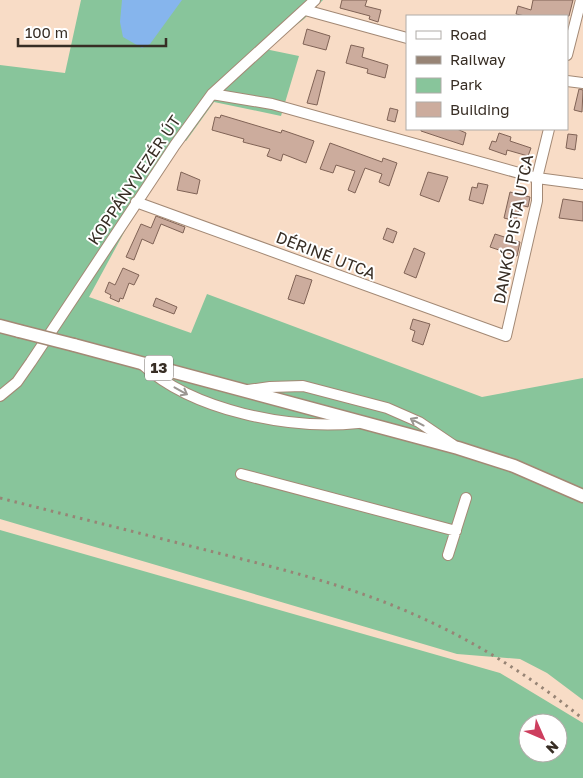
<svg xmlns="http://www.w3.org/2000/svg" width="583" height="778" viewBox="0 0 583 778" font-family="'Golos Text',sans-serif">
	<style>
		.green { fill: #88c59b; fill-rule: evenodd }
		.water { fill: #86b5ed }
		.building { fill: #ccac9d; stroke: #806356 }
		.lines { fill: none; stroke-linecap: round; stroke-linejoin: round }
		.minor-casing { stroke: #a38975; stroke-width: 12 }
		.major-casing { stroke: #a38975; stroke-width: 15 }
		.minor { stroke: #fff; stroke-width: 10 }
		.major { stroke: #fff; stroke-width: 12 }
		.rail { stroke: #978475; stroke-width: 3; stroke-dasharray: 2.5 5; stroke-linecap: butt }
		.major-bridge-casing { stroke: #a38975; stroke-width: 15; stroke-linecap: butt }
		.major-bridge { stroke: #fff; stroke-width: 12 }
		.oneway { stroke: #9b9692 }
		.labels { text-anchor: middle; stroke-width: 4; stroke-linejoin: round; paint-order: stroke }
		.shield { fill: #fff; stroke: #736c66; stroke-width: 1 }
		.shield-label { font-size: 15px; font-weight: bold; fill: #372d24 }
		.street-label { font-size: 16px; fill: #372d24; stroke: #fff }
	</style>
	<rect width="100%" height="100%" fill="#f8dcc6"/>
	<path class="green" d="M 81,0 L 323,0 L 304,19 L 265,49 L 299,56 L 281,116 L 214,102 L 186,141 L 181,140 L 146,192 L 89,297 L 191,333 L 207,294 L 482,397 L 583,378 L 583,700 L 547,673 L 520,659 L 457,654 L 0,519 L 0,65 L 65,73 Z
		M 0,530 L 500,673 L 583,723 L 583,778 L 0,778 ZM 528,723 L 558,723 L 558,753 L 528,753 Z"/>
	<path class="water" d="M 122,0 L 182,0 L 150,44 L 142,48 L 123,37 L 120,22 Z"/>
	<path class="building" d="M 342,0 L 367,0 L 365,6 L 381,10 L 378,22 L 369,19 L 370,16 L 340,8 Z
		M 533,0 L 573,0 L 569,16 L 525,16 L 516,14 L 518,6 L 531,10 Z
		M 307,29 L 330,36 L 326,50 L 303,44 Z
		M 351,45 L 364,48 L 362,57 L 388,65 L 385,78 L 367,73 L 368,69 L 346,63 Z
		M 317,70 L 325,72 L 317,105 L 307,103 Z
		M 579,89 L 583,90 L 582,112 L 574,110 Z
		M 390,108 L 398,110 L 395,122 L 387,120 Z
		M 221,115 L 281,133 L 282,130 L 314,141 L 306,163 L 283,154 L 281,161 L 267,156 L 270,149 L 243,142 L 244,139 L 212,130 L 215,117 L 220,118 Z
		M 421,129 L 457,129 L 466,133 L 463,145 L 421,131 Z
		M 499,133 L 511,137 L 510,141 L 531,148 L 528,156 L 507,150 L 506,155 L 489,149 L 492,141 L 496,142 Z
		M 568,134 L 577,135 L 575,150 L 566,148 Z
		M 330,143 L 382,162 L 383,158 L 397,163 L 389,186 L 379,182 L 382,174 L 365,168 L 355,193 L 348,190 L 355,171 L 336,165 L 333,173 L 320,169 Z
		M 181,172 L 200,180 L 197,194 L 177,190 Z
		M 428,172 L 448,177 L 439,202 L 420,195 Z
		M 478,183 L 488,185 L 483,204 L 469,200 L 472,187 L 477,188 Z
		M 510,192 L 530,197 L 528,207 L 520,205 L 516,221 L 504,218 Z
		M 563,199 L 583,202 L 583,221 L 559,218 Z
		M 156,216 L 185,227 L 183,233 L 161,224 L 153,244 L 142,239 L 134,260 L 126,257 L 141,224 L 151,228 Z
		M 387,228 L 397,232 L 393,243 L 383,239 Z
		M 495,234 L 520,242 L 517,256 L 490,247 Z
		M 414,248 L 425,253 L 416,278 L 404,273 Z
		M 123,268 L 139,275 L 134,285 L 129,283 L 123,299 L 120,298 L 119,302 L 110,298 L 111,295 L 105,292 L 109,282 L 115,285 Z
		M 296,275 L 312,280 L 304,304 L 288,299 Z
		M 156,298 L 177,307 L 174,314 L 153,306 Z
		M 413,319 L 430,324 L 423,345 L 412,341 L 415,331 L 410,329 Z"/>
	<g class="lines">
		<g class="minor-casing">
			<path id="minor" d="M 305,10 L 407,38
				M 567,55 L 581,0
				M 567,81 L 583,83
				M 212,94 L 272,104 L 537,178 L 583,184
				M 136,202 L 506,336 L 537,201 L 537,178 L 549,129
				M 142,364 C 193,411 290,430 358,423
				M 248,390 L 270,387 L 303,386 L 387,408 L 419,422 L 453,445
				M 0,396 L 17,382 L 31,362 L 175,145 L 212,94 L 315,0
				M 241,474 L 456,531
				M 448,555 L 466,498"/>
		</g>
		<g class="major-casing">
			<path id="major" d="M 0,326 L 19,331
				M 74,345 L 458,448 L 514,466 L 583,496"/>
		</g>
		<use href="#minor" class="minor"/>
		<use href="#major" class="major"/>
		<path class="rail" d="M 0,498 C 67,515 135,532 202,549 C 273,567 346,584 413,614 C 473,640 532,677 583,719"/>
		<g class="major-bridge-casing">
			<path id="major-bridge" d="M 19,331 L 74,345"/>
		</g>
		<use href="#major-bridge" class="major-bridge"/>
	</g>
	<defs><path id="oneway-shaft" d="M-6 0H5M1.5-3L5.5 0L1.5 3" fill="none" stroke-width="1.6" stroke-linecap="round" stroke-linejoin="round" transform="scale(1.25)"/></defs>
	<g class="oneway">
		<use href="#oneway-shaft" transform="translate(181 391) rotate(29)"/>
		<use href="#oneway-shaft" transform="translate(417 422) rotate(-152)"/>
	</g>
	<g class="labels">
		<rect class="shield" x="145" y="355.5" width="28" height="25" rx="4"/>
		<g class="shield-label">
			<text x="159" y="373">13</text>
		</g>
		<g class="street-label">
			<text transform="translate(134 180) rotate(-56)" y="6">KOPPÁNYVEZÉR ÚT</text>
			<text transform="translate(513 229) rotate(-79)" y="6">DANKÓ PISTA UTCA</text>
			<text transform="translate(326 255) rotate(21)" y="6">DÉRINÉ UTCA</text>
		</g>
	</g>
	<rect x="406" y="15" width="162" height="115" fill="#ffffff" stroke="#afaba7"/>
	<rect x="416" y="31" width="25" height="8" fill="#ffffff" stroke="#afaba7"/>
	<text x="450" y="40" font-size="15" fill="#372d24">Road</text>
	<rect x="416" y="56" width="25" height="8" fill="#978475" stroke="#afaba7"/>
	<text x="450" y="65" font-size="15" fill="#372d24">Railway</text>
	<rect x="416" y="78" width="25" height="15" fill="#88c59b" stroke="#afaba7"/>
	<text x="450" y="90" font-size="15" fill="#372d24">Park</text>
	<rect x="416" y="102" width="25" height="15" fill="#ccac9d" stroke="#afaba7"/>
	<text x="450" y="115" font-size="15" fill="#372d24">Building</text>
	<g transform="translate(543 738) rotate(135)"><circle r="24" fill="#ffffff" stroke="#afaba7"/>
	<path d="M0-4L9 19L0 12L-9 19Z" fill="#cd3e5e"/>
	<text y="-8" font-size="14" font-weight="bold" text-anchor="middle" fill="#372d24">N</text>
	</g>
	<path d="M18 38v8h148v-8" fill="none" stroke="#372d24" stroke-width="2.5"/>
	<text x="25" y="38" font-size="15" fill="#372d24" stroke="#ffffff" stroke-width="4" paint-order="stroke">100 m</text>
</svg>
